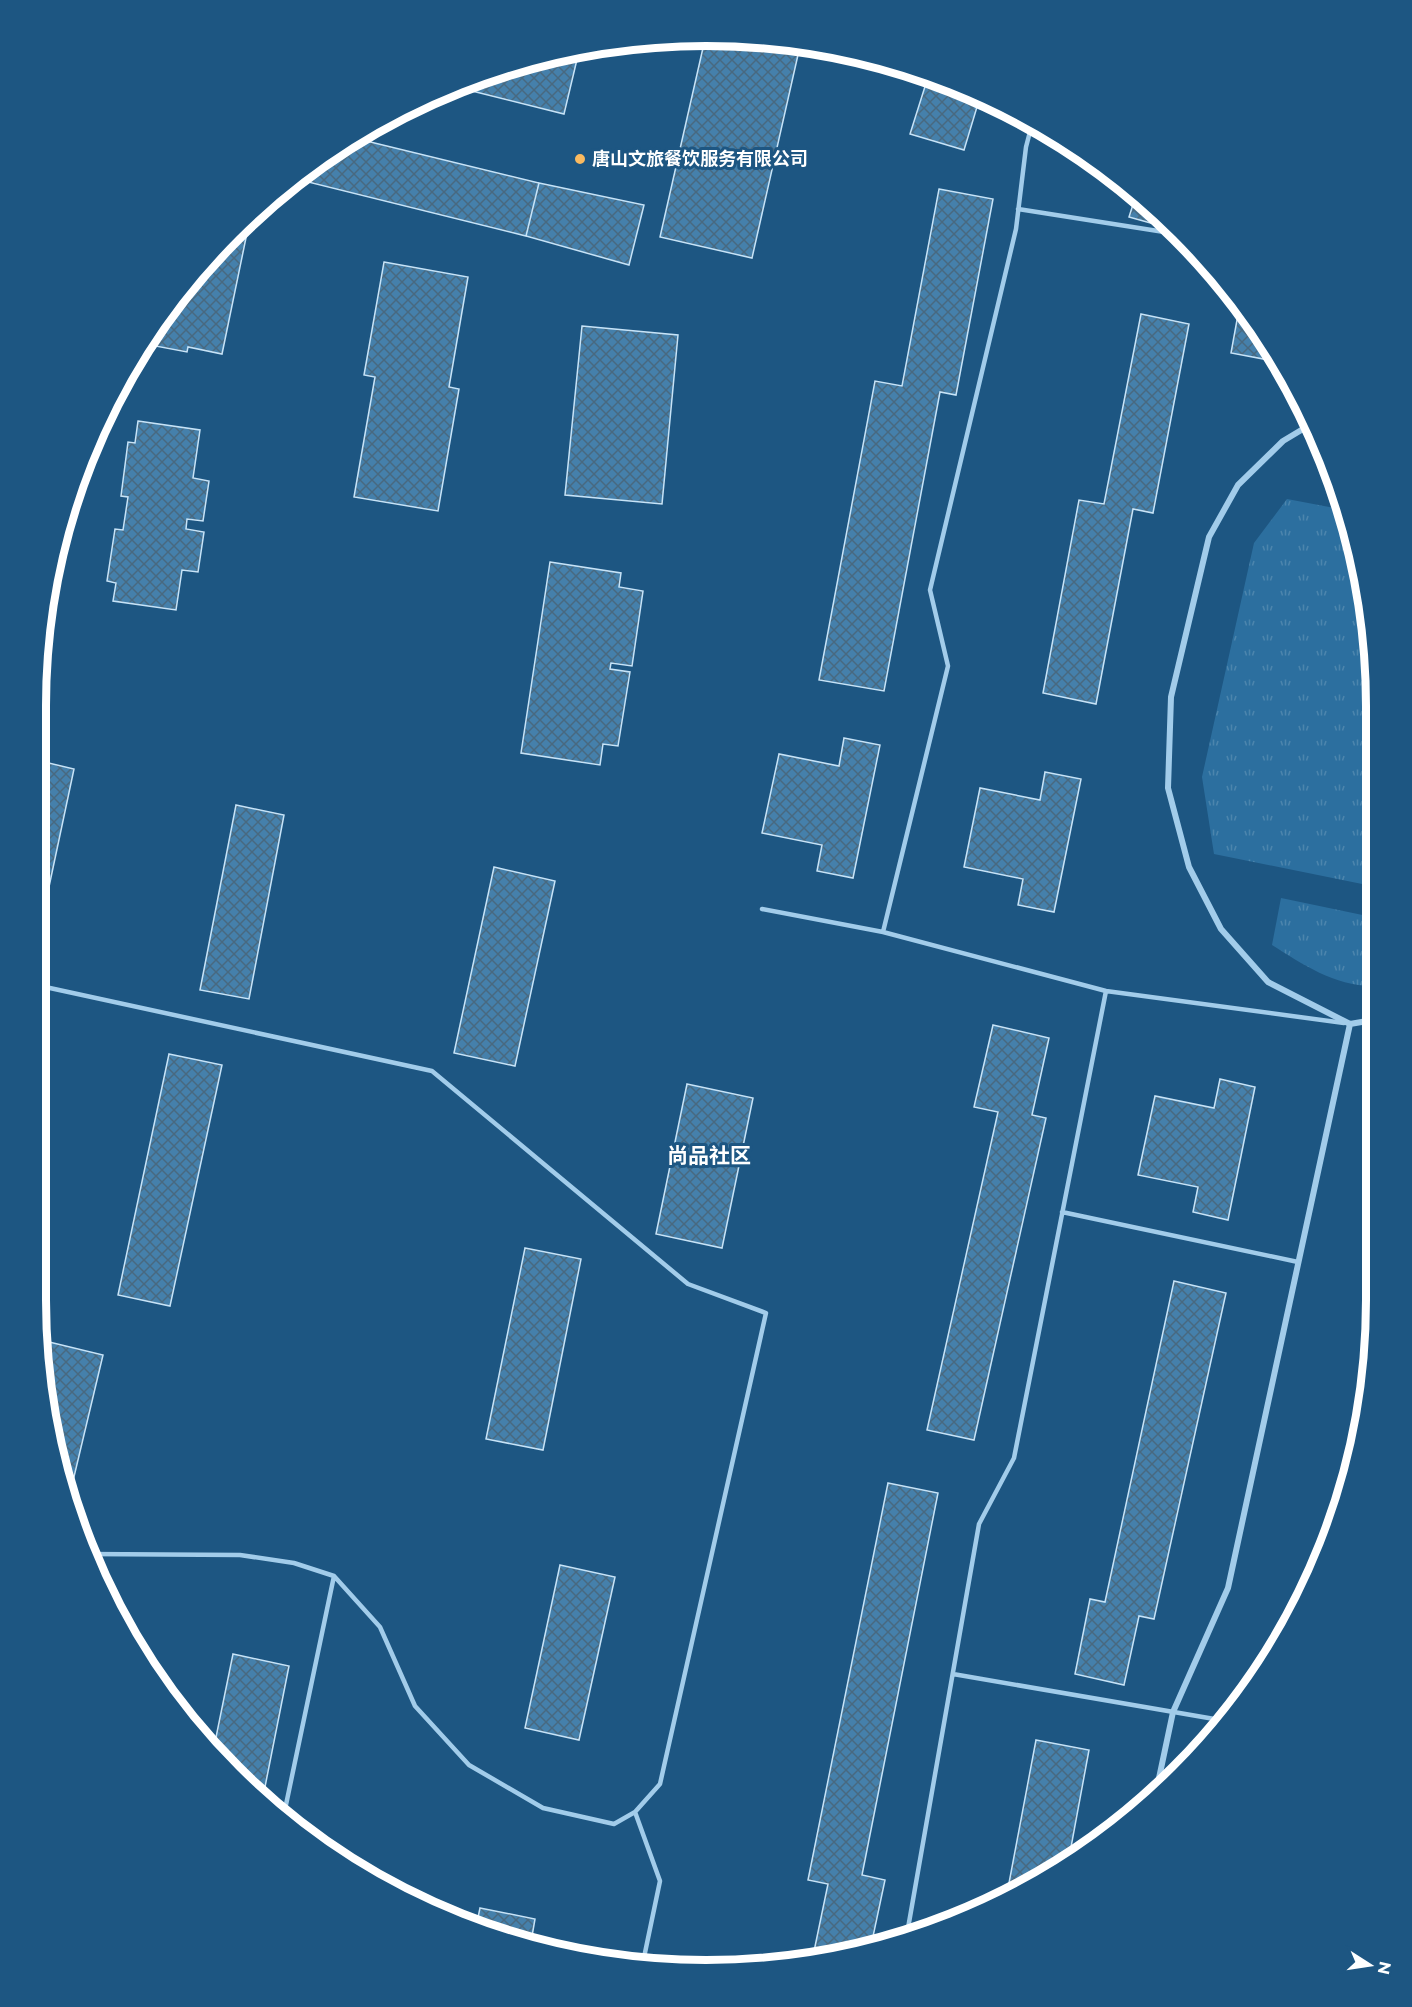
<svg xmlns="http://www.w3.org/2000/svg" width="1412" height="2007" viewBox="0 0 1412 2007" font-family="Montserrat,'Noto Sans SC',sans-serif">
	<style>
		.grass { fill: url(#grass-tufts) }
		.building { fill: url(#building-cross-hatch); stroke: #c7e3f7; stroke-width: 1.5 }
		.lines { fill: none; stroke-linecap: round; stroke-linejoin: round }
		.service { stroke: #a2ccea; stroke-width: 4.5 }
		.minor { stroke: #a2ccea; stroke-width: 6 }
		.poi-dot { fill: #faba60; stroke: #1d5682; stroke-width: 2 }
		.labels { text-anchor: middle; stroke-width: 6; stroke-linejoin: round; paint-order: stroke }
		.poi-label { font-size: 18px; font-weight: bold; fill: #fff; stroke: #1d5682; text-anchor: start }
		.quarter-label { font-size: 21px; font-weight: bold; fill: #fff; stroke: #1d5682 }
		.rim { fill: none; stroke: #fff; stroke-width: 8 }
	</style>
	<defs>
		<pattern id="grass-tufts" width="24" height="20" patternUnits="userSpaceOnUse" patternTransform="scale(1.5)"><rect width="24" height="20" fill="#2c6f9f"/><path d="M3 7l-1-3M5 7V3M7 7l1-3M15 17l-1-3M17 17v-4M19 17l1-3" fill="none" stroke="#4c85ad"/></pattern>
		<pattern id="building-cross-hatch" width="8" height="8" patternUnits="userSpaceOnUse" patternTransform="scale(1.5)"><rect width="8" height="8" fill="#4580ab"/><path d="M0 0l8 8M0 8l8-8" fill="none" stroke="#486980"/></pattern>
	</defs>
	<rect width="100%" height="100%" fill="#1d5682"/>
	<path class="grass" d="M 1287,499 L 1345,510 L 1370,618 L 1372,886 L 1214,854 L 1202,777 L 1254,543 Z
		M 1281,898 L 1372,917 L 1372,986 C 1335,986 1302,964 1272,945 Z"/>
	<path class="building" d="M 749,37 L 800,46 L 752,258 L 660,237 L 705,39 Z
		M 579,51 L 564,114 L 456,87 L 490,72 Z
		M 928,77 L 980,97 L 964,150 L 910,134 Z
		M 354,138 L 539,183 L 526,236 L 296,179 Z
		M 539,183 L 644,205 L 629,265 L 526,236 Z
		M 939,189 L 993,199 L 956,395 L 940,392 L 884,691 L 819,680 L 875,381 L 902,386 Z
		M 1136,195 L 1172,229 L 1129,217 Z
		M 238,231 L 247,233 L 222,354 L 188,347 L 187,352 L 150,345 L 154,329 L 175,298 Z
		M 384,262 L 468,277 L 449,387 L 459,389 L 438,511 L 354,497 L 375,377 L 364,375 Z
		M 1239,309 L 1274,361 L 1231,353 Z
		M 1141,314 L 1189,324 L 1153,513 L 1133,509 L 1096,704 L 1043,693 L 1079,500 L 1104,504 Z
		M 582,326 L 678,335 L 662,504 L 565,495 Z
		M 138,421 L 200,430 L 193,478 L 209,481 L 203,521 L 187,519 L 186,529 L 204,532 L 198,572 L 182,570 L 176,610 L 113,601 L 116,583 L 107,581 L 115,529 L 123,530 L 128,497 L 121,496 L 128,442 L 135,443 Z
		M 550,562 L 621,573 L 619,587 L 643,591 L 632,666 L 611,663 L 610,669 L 630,672 L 618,746 L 603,744 L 600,765 L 521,753 Z
		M 844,738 L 880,745 L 853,878 L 817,871 L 822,845 L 762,833 L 779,754 L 839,766 Z
		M 36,760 L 74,769 L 36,948 Z
		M 1045,772 L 1081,779 L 1054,912 L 1018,905 L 1023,879 L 964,867 L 980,788 L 1040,800 Z
		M 236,805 L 284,815 L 249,999 L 200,990 Z
		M 494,867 L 555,881 L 515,1066 L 454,1053 Z
		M 993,1025 L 1049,1038 L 1032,1115 L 1046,1118 L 974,1440 L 927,1430 L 998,1112 L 974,1107 Z
		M 169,1054 L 222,1065 L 170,1306 L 118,1295 Z
		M 1220,1079 L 1255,1087 L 1228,1220 L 1193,1212 L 1198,1187 L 1138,1175 L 1155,1096 L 1214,1108 Z
		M 687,1084 L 753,1098 L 722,1248 L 656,1234 Z
		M 525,1248 L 581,1259 L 543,1450 L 486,1439 Z
		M 1174,1281 L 1226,1293 L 1154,1619 L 1139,1616 L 1124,1685 L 1075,1674 L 1090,1599 L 1105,1602 Z
		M 1374,1326 L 1375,1344 L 1353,1474 L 1328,1541 Z
		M 41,1340 L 103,1355 L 68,1502 L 59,1475 Z
		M 888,1483 L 938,1493 L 862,1875 L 885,1880 L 871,1946 L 836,1958 L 812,1961 L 828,1884 L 808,1880 Z
		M 560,1565 L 615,1577 L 579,1740 L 525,1728 Z
		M 233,1654 L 289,1666 L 262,1802 L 214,1747 Z
		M 1036,1740 L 1089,1750 L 1069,1858 L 1006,1899 Z
		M 480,1908 L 535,1919 L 531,1942 L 476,1927 Z"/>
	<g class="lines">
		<path class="service" d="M 1018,209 L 1177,234
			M 762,909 L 883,932 L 1106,991 L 1344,1023
			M 883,932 L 948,666 L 930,590 L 1016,229 L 1026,147 L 1032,124
			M 36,985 L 432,1071 L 688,1284 L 766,1313 L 660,1784 L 635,1812 L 614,1824 L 543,1808 L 469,1765 L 415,1706 L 380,1627 L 334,1576 L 294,1563 L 240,1555 L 86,1554
			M 1062,1212 L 1298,1262
			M 953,1674 L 1226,1721
			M 635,1812 L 660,1881 L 642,1967
			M 283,1819 L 334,1576
			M 907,1934 L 979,1524 L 1014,1458 L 1106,991"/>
		<path class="minor" d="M 1313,423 L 1283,441 L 1238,485 L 1209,537 L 1171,697 L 1168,788 L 1189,867 L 1221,929 L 1268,982 L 1350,1024 L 1373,1020
			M 1155,1797 L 1173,1712 L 1228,1588 L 1350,1024"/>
	</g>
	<circle class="poi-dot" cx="580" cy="159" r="6"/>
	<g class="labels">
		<g class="poi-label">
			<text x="592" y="165">唐山文旅餐饮服务有限公司</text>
		</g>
		<g class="quarter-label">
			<text x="709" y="1163">尚品社区</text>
		</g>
	</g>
	<path d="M0 0H1412V2007H0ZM706 46H706A660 660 0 0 1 1366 706V1300A660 660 0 0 1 706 1960H706A660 660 0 0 1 46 1300V706A660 660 0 0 1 706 46Z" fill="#1d5682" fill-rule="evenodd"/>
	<path class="rim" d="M706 46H706A660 660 0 0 1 1366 706V1300A660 660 0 0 1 706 1960H706A660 660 0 0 1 46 1300V706A660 660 0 0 1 706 46Z"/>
	<g transform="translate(1370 1965) rotate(102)" stroke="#1d5682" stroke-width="4.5" paint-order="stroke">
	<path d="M0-4.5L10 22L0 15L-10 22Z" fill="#ffffff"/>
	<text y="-9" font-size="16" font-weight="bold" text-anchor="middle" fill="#ffffff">N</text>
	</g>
</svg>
